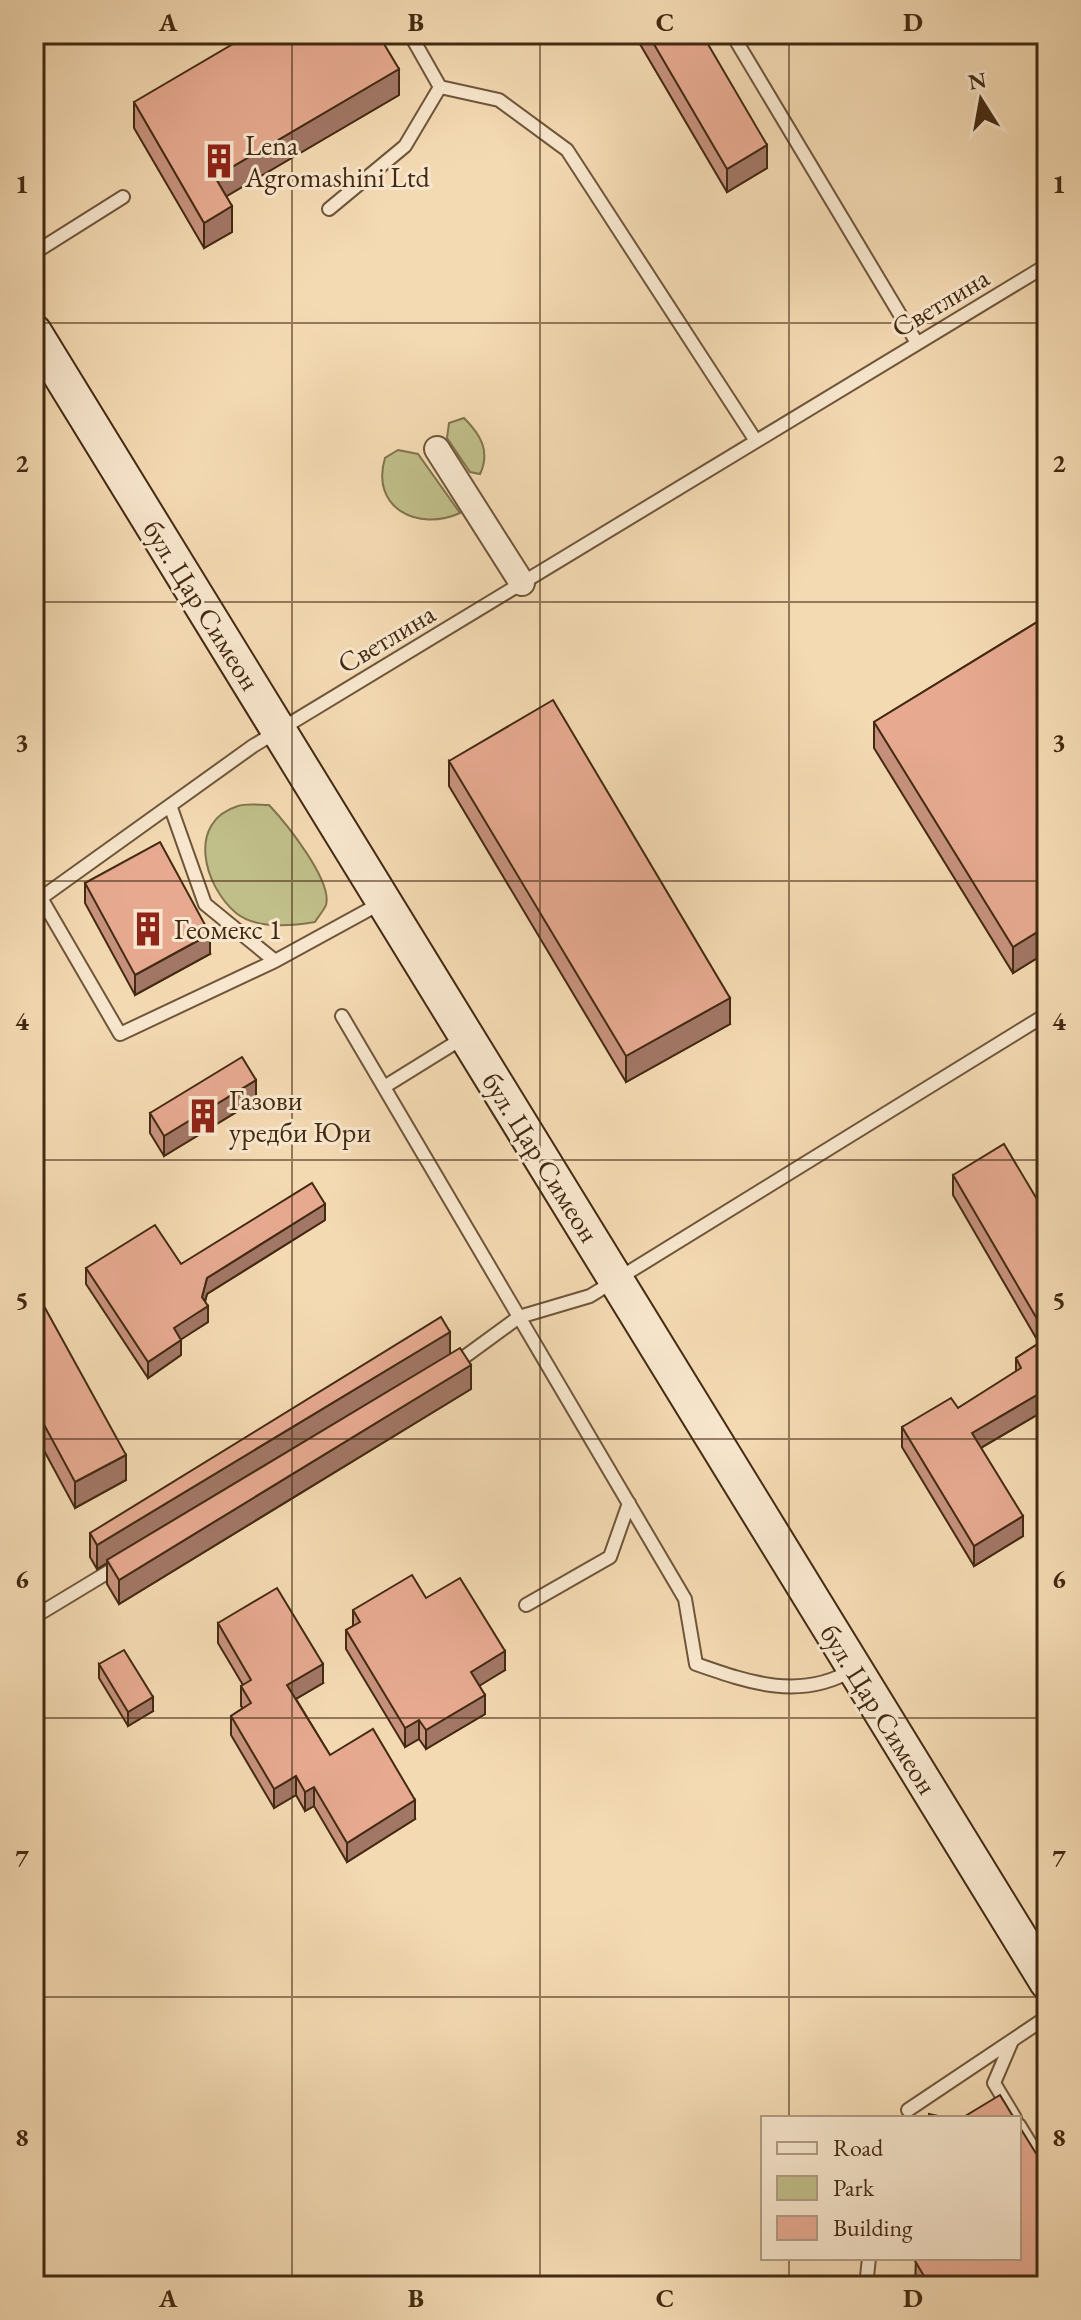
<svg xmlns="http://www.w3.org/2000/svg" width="1081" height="2320" viewBox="0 0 1081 2320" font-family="'EB Garamond',serif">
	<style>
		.green { fill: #c0be89; stroke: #82744d; stroke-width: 2 }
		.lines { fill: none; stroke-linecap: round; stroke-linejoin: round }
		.lane-casing { stroke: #6f563a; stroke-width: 16 }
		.street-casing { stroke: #6f563a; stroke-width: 28 }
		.secondary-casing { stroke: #432a11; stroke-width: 38 }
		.lane { stroke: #f8e7ce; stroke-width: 12 }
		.street { stroke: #f8e7ce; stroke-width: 24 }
		.secondary { stroke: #f8e7ce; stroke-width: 34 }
		.wall { fill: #c7927d; stroke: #432a11; stroke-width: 2 }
		.shaded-wall { fill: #a27766; stroke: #432a11; stroke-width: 2 }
		.building { fill: #e7aa91; stroke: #432a11; stroke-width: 2 }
		.grid { fill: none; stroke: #432a11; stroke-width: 2; stroke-opacity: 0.55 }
		.labels { text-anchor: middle; stroke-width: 6; stroke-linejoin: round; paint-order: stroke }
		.poi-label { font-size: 28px; fill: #432a11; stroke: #f8e7ce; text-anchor: start }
		.street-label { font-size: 28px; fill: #432a11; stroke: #f8e7ce }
		.neatline { fill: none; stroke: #432a11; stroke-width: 3 }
		.grid-label { font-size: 26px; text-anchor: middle; font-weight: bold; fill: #432a11 }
	</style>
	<rect width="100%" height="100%" fill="#f4dab3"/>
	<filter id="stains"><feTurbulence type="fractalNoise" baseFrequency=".0025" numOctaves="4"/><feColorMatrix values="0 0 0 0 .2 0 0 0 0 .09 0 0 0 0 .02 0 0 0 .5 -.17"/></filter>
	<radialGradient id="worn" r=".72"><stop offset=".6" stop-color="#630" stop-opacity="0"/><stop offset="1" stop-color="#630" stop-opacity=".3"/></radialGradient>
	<path class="green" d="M 464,418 C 480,434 491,451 480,474 L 470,472 L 447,438 L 449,423 Z
		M 398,450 L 418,454 L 460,513 C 418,532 370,508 385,458 Z
		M 269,805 C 285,822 333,881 326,905 C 324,910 318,917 315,922 C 292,926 256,929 236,913 C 204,886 186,822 238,806 C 246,803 260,805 269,805 Z"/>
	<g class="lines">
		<g class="lane-casing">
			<path id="lane" d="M 410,34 L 440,87 L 499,100 L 567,150 L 756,441
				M 732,34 L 917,343
				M 329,209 L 405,146 L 440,87
				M 34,253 L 123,197
				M 171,808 L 205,904 L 275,961 L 381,903
				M 275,961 L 120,1034 L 41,898 L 253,746 L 1047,265
				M 342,1016 L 685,1599 L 696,1664 C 750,1683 801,1701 854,1669
				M 384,1087 L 463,1038
				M 452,1366 L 519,1317 L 590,1296 L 1047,1014
				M 526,1605 L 610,1557 L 629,1503
				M 34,1617 L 120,1565
				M 1012,2041 L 994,2083 L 1015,2118
				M 908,2110 L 1047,2017
				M 1019,2125 L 1047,2171
				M 866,2286 L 869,2258"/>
		</g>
		<g class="street-casing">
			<path id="street" d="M 437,449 L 522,583"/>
		</g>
		<g class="secondary-casing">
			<path id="secondary" d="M 34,332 L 1047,1982"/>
		</g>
		<use href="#lane" class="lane"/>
		<use href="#street" class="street"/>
		<use href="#secondary" class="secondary"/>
	</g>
	<path class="wall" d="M 634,34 L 702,34 L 767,168 L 727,192 Z
		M 399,95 L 226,196 L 232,232 L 204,248 L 134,128 L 134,102 Z
		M 1047,616 L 1047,952 L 1013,973 L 874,748 L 874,722 Z
		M 449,761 L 730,1024 L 626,1082 L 449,786 Z
		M 85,883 L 210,954 L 135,995 L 85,903 Z
		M 256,1100 L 164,1156 L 150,1133 L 150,1113 Z
		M 953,1175 L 1047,1216 L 1047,1409 L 981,1448 L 1023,1536 L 974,1566 L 902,1447 L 902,1427 L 958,1408 L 1016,1372 L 1016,1358 L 1039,1343 L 953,1195 Z
		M 325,1220 L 207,1294 L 205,1302 L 208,1322 L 181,1339 L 181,1355 L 148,1378 L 86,1284 L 86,1268 L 181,1264 Z
		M 34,1288 L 126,1480 L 75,1508 L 34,1432 Z
		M 450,1353 L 471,1389 L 119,1604 L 107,1584 L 107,1563 L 97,1569 L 90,1557 L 90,1533 Z
		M 426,1598 L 505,1670 L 479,1685 L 485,1714 L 426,1749 L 419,1739 L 405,1747 L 346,1649 L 346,1630 L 353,1626 L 353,1610 Z
		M 218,1623 L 323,1683 L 296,1699 L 330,1755 L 415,1819 L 347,1862 L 314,1806 L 305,1811 L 296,1795 L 274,1808 L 231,1735 L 231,1716 L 243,1708 L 241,1706 L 241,1686 L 243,1685 L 218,1643 Z
		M 99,1664 L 153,1711 L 128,1726 L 99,1678 Z
		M 916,2258 L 1047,2286 L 915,2286 Z"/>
	<path class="shaded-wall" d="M 399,69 L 399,95 L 215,203 L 215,177 Z
		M 767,145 L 767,168 L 727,192 L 727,169 Z
		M 232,206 L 232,232 L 204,248 L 204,223 Z
		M 1047,926 L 1047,952 L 1013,973 L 1013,947 Z
		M 210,934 L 210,954 L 135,995 L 135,975 Z
		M 730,998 L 730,1024 L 626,1082 L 626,1056 Z
		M 256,1080 L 256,1100 L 164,1156 L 164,1136 Z
		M 325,1204 L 325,1220 L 207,1294 L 202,1310 L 208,1306 L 208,1322 L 174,1344 L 174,1328 L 202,1297 L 207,1278 Z
		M 450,1332 L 450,1356 L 107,1560 L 107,1563 L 97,1569 L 97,1545 Z
		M 181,1340 L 181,1355 L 148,1378 L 148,1362 Z
		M 471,1365 L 471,1389 L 119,1604 L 119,1580 Z
		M 1047,1389 L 1047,1409 L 972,1453 L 972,1433 Z
		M 126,1455 L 126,1480 L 75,1508 L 75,1482 Z
		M 1023,1516 L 1023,1536 L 974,1566 L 974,1546 Z
		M 505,1651 L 505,1670 L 471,1691 L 471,1672 Z
		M 323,1664 L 323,1683 L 287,1704 L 287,1685 Z
		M 485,1695 L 485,1714 L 426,1749 L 426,1730 Z
		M 153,1697 L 153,1711 L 128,1726 L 128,1712 Z
		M 419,1720 L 419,1739 L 405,1747 L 405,1728 Z
		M 296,1776 L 296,1795 L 274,1808 L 274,1789 Z
		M 314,1787 L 314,1806 L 305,1811 L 305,1792 Z
		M 415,1800 L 415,1819 L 347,1862 L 347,1843 Z"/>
	<path class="building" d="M 250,34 L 378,34 L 399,69 L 215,177 L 232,206 L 204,223 L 134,102 Z
		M 648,34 L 702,34 L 767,145 L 727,169 Z
		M 1047,616 L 1047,926 L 1013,947 L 874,722 Z
		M 553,700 L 730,998 L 626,1056 L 449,761 Z
		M 160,842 L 210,934 L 135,975 L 85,883 Z
		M 242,1057 L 256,1080 L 164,1136 L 150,1113 Z
		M 1004,1144 L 1047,1216 L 1047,1336 L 953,1175 Z
		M 312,1183 L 325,1204 L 207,1278 L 202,1297 L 208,1306 L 174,1328 L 181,1340 L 148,1362 L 86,1268 L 155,1225 L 181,1264 Z
		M 34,1288 L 126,1455 L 75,1482 L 34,1406 Z
		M 441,1317 L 450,1332 L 97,1545 L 90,1533 Z
		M 1047,1338 L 1047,1389 L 972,1433 L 1023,1516 L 974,1546 L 902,1427 L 951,1398 L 958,1408 L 1021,1368 L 1016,1358 Z
		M 460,1348 L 471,1365 L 119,1580 L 107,1560 Z
		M 412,1575 L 426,1598 L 460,1578 L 505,1651 L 471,1672 L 485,1695 L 426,1730 L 419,1720 L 405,1728 L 346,1630 L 360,1622 L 353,1610 Z
		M 277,1588 L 323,1664 L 287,1685 L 330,1755 L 373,1729 L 415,1800 L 347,1843 L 314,1787 L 305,1792 L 296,1776 L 274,1789 L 231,1716 L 251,1703 L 241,1686 L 251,1680 L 218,1623 Z
		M 124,1650 L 153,1697 L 128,1712 L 99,1664 Z
		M 1000,2095 L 1014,2118 L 962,2118 Z
		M 929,2114 L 947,2118 L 929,2118 Z
		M 1019,2126 L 1047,2171 L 1047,2286 L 930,2286 L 915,2261 L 916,2258 L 1019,2258 Z"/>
	<path class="grid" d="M 292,34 L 292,2286M 540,34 L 540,2286M 789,34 L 789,2118M 34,323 L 1047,323M 34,602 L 1047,602M 34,881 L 1047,881M 34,1160 L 1047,1160M 34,1439 L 1047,1439M 34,1718 L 1047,1718M 34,1997 L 1047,1997M 789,2258 L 789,2286"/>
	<defs>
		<g id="building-bare" transform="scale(2.76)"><path d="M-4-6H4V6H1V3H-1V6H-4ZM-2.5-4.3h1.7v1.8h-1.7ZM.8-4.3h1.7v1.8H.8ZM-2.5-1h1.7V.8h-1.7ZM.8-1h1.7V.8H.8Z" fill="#8f2418" stroke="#f8e7ce" stroke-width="2.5" paint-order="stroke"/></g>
	</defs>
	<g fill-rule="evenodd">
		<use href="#building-bare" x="219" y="161"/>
		<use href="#building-bare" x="148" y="929"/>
		<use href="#building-bare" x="203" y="1116"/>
	</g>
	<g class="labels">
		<g class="poi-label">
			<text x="245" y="155">Lena<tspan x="245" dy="32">Agromashini Ltd</tspan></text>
			<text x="174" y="939">Геомекс 1</text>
			<text x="229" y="1110">Газови<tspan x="229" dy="32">уредби Юри</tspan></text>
		</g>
		<g class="street-label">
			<text transform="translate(940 302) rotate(-31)" y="10">Светлина</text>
			<text transform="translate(202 605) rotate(58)" y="10">бул. Цар Симеон</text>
			<text transform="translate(386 638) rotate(-31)" y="10">Светлина</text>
			<text transform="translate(541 1157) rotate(58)" y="10">бул. Цар Симеон</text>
			<text transform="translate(879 1709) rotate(58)" y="10">бул. Цар Симеон</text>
		</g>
	</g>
	<rect width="1081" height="2320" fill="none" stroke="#f4dab3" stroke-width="88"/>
	<rect x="761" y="2116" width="260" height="144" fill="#f8e7ce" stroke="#b09b82" stroke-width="2"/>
	<rect x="777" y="2142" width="40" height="12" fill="#f8e7ce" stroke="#b09b82" stroke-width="2"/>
	<text x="833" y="2156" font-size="24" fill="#432a11">Road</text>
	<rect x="777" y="2176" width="40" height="24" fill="#c0be89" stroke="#b09b82" stroke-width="2"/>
	<text x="833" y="2196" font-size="24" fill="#432a11">Park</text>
	<rect x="777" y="2216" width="40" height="24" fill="#e7aa91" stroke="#b09b82" stroke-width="2"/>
	<text x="833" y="2236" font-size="24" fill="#432a11">Building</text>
	<g transform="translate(981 100) rotate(349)" stroke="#f8e7ce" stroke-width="6" paint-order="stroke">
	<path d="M0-6L14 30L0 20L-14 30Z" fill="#432a11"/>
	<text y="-12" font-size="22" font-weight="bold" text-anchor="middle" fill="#432a11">N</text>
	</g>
	<rect x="44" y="44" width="993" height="2232" class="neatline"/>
	<g class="grid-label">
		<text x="168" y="31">A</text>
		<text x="416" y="31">B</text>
		<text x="665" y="31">C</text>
		<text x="913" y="31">D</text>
		<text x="22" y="193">1</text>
		<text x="1059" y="193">1</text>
		<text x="22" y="472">2</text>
		<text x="1059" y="472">2</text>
		<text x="22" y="751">3</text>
		<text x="1059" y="751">3</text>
		<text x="22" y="1030">4</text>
		<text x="1059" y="1030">4</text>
		<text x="22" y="1309">5</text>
		<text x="1059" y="1309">5</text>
		<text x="22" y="1588">6</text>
		<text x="1059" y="1588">6</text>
		<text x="22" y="1867">7</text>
		<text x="1059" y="1867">7</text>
		<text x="22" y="2146">8</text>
		<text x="1059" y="2146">8</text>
		<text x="168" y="2307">A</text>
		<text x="416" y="2307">B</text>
		<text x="665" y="2307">C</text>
		<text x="913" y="2307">D</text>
	</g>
	<rect width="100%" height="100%" filter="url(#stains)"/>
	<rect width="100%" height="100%" fill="url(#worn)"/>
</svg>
